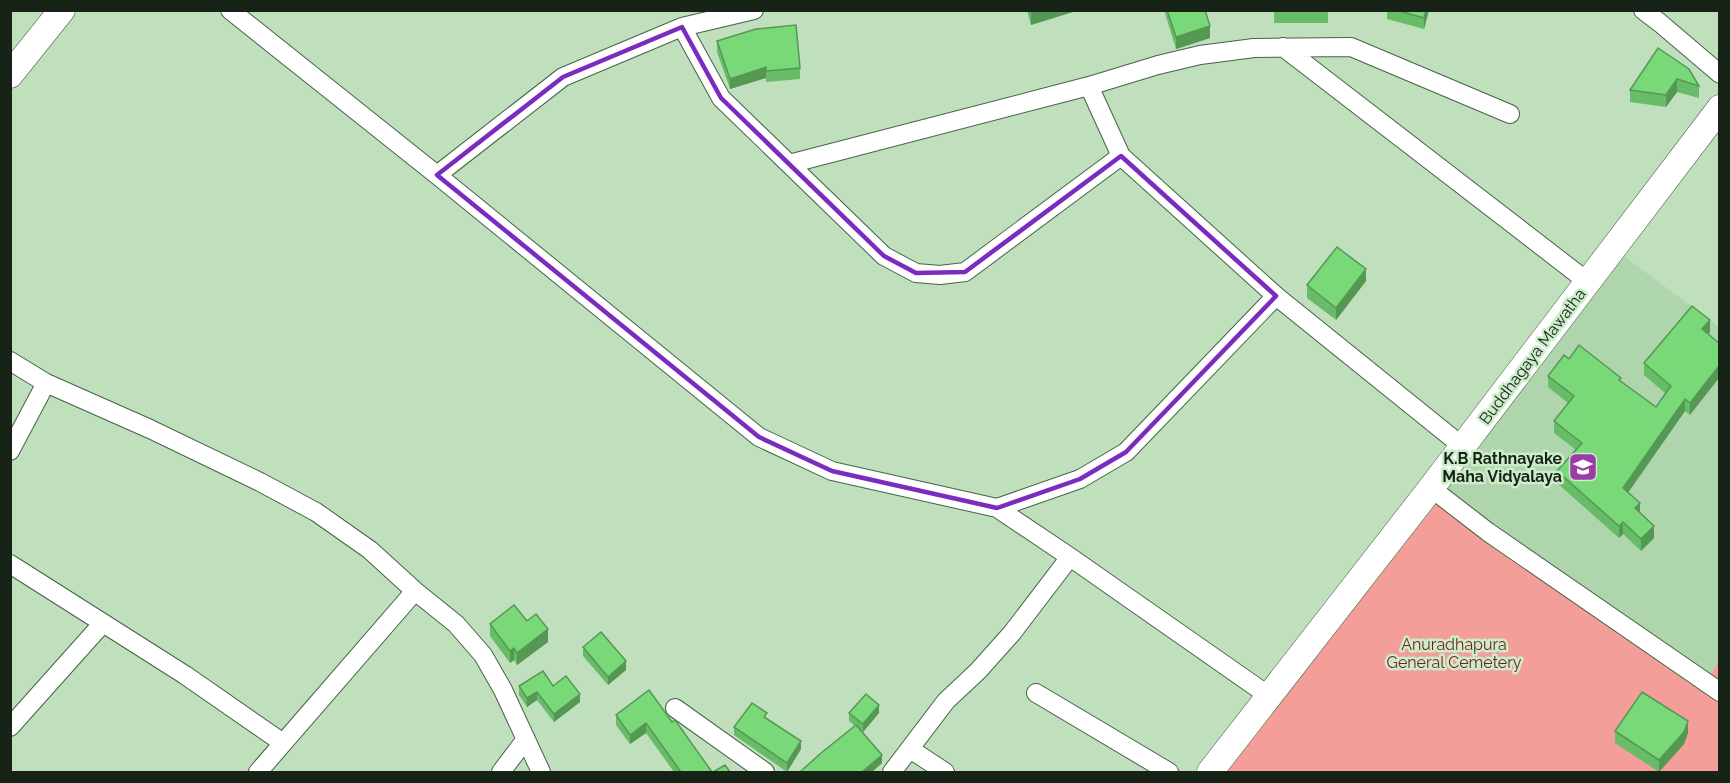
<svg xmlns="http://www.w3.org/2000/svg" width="1730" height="783" viewBox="0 0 1730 783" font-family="Raleway,sans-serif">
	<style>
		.built { fill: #afd5ad }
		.green { fill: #f49e99 }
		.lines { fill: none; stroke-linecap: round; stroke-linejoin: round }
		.street-casing { stroke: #466345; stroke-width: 20 }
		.secondary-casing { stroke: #466345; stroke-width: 27 }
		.street { stroke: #fff; stroke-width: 18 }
		.secondary { stroke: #fff; stroke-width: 26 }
		.wall { fill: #68bb67 }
		.shaded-wall { fill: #559854 }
		.building { fill: #79d978; stroke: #559854; stroke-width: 1.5 }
		.marked { fill: none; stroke: #7b2cbf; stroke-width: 4.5; stroke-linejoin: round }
		.labels { text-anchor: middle; stroke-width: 5; stroke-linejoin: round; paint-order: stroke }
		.street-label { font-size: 16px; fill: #172317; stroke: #ccecca }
		.poi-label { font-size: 16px; font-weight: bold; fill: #172317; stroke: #ccecca; text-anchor: end }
		.park-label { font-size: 16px; fill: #701f20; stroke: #ccecca }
	</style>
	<rect width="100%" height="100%" fill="#bfdfbd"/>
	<path class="built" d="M 1613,248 L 1719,327 L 1720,661 L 1706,683 L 1431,488 Z"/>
	<path class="green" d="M 1431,488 L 1706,682 L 1719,661 L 1719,772 L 1215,772 Z"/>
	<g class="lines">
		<g class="street-casing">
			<path id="street" d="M 230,10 L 437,175 L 759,437 L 832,471 L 997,508 L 1070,557 L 1269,696
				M 1643,10 L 1660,23 L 1720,74
				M 682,27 L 721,98 L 884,256 L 916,273 L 940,275 L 965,272 L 1121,156
				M 1283,47 L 1588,282
				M 1089,86 L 1121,156 L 1276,296 L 1462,446
				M 789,164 L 1089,86 L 1158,65 L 1200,55 L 1254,48 L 1351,47 L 1510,114
				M 437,175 L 563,77 L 682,27 L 754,10
				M 10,361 L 46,383 L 150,429 L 260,482 L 316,512 L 370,550 L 415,591 L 456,624 L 483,655 L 503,690 L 541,772
				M 10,451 L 46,383
				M 1431,488 L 1488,532 L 1720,692
				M 997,508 L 1080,479 L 1126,452 L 1276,296
				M 10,564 L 185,675 L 283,743
				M 1036,693 L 1169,772
				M 675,708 L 765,772
				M 10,727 L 103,623
				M 910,749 L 945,772
				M 258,772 L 415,591
				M 501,772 L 526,739
				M 892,772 L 946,701 L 978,671 L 1012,633 L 1070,557"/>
		</g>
		<g class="secondary-casing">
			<path id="secondary" d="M 10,75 L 62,10
				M 1210,772 L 1431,488 L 1720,108"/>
		</g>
		<use href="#street" class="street"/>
		<use href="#secondary" class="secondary"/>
	</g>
	<path class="wall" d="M 1027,10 L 1079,10 L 1031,25 Z
		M 1164,10 L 1205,10 L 1210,38 L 1176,49 Z
		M 1274,10 L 1328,10 L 1328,23 L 1274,23 Z
		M 1387,10 L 1429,10 L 1424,29 L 1387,19 Z
		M 717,41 L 800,68 L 800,79 L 766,82 L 766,78 L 730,89 L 717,52 Z
		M 1689,69 L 1699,86 L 1699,98 L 1677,92 L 1666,107 L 1630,102 L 1630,90 Z
		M 1366,281 L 1336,320 L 1307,298 L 1307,285 Z
		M 1710,332 L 1708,334 L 1690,415 L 1685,411 L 1628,492 L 1654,538 L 1641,551 L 1623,534 L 1619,538 L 1557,483 L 1557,471 L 1576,450 L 1554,433 L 1554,421 L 1568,403 L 1548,387 L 1548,376 L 1569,359 L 1621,381 L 1656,407 L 1665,393 L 1644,375 L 1644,363 Z
		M 527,621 L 548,642 L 517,665 L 514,660 L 510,663 L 490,636 L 490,624 Z
		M 583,647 L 626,670 L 608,685 L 583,656 Z
		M 519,686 L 553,686 L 580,702 L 554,722 L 537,700 L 527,707 L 519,695 Z
		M 849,713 L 879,713 L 863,732 L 882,763 L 872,772 L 801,772 L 801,771 L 855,726 L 849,721 Z
		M 616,715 L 672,722 L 712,772 L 674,772 L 646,733 L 630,744 L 616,725 Z
		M 767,719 L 801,749 L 787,772 L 734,735 L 734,727 Z
		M 1615,731 L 1688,733 L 1684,744 L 1659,772 L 1615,743 Z"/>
	<path class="shaded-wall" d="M 1037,10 L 1079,10 L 1031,25 L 1031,12 Z
		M 1426,10 L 1429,10 L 1424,29 L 1424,18 Z
		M 1210,26 L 1210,38 L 1176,49 L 1176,37 Z
		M 766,67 L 766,78 L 730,89 L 730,79 Z
		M 1677,79 L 1677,92 L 1666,107 L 1666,95 Z
		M 1366,269 L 1366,281 L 1336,320 L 1336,308 Z
		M 1710,320 L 1710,332 L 1702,341 L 1702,329 Z
		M 1719,366 L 1719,378 L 1690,415 L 1690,403 Z
		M 1685,399 L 1685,411 L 1623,500 L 1623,488 Z
		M 1640,503 L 1640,515 L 1635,508 Z
		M 1623,522 L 1623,534 L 1619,538 L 1619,526 Z
		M 1654,526 L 1654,538 L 1641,551 L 1641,539 Z
		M 548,629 L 548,642 L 517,665 L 517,653 Z
		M 514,648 L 514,660 L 510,663 L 510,651 Z
		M 626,661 L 626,670 L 608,685 L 608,677 Z
		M 537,692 L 537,700 L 527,707 L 527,698 Z
		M 580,694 L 580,702 L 554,722 L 554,714 Z
		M 879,705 L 879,713 L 863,732 L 863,724 Z
		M 1688,721 L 1688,733 L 1684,744 L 1659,772 L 1659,760 Z
		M 646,723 L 646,733 L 630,744 L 630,735 Z
		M 801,741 L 801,749 L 787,772 L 787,763 Z
		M 882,755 L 882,763 L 872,772 L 862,772 Z"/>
	<path class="building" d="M 1167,10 L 1205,10 L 1210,26 L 1176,37 Z
		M 1274,10 L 1328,10 L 1328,11 L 1274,11 Z
		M 1396,10 L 1426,10 L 1424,18 Z
		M 796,25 L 800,68 L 766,71 L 766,67 L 730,79 L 717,41 L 756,29 Z
		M 1658,48 L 1689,69 L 1699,86 L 1677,79 L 1666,95 L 1630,90 Z
		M 1337,247 L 1366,269 L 1336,308 L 1307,285 Z
		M 1692,306 L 1710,320 L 1702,329 L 1719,343 L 1719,366 L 1690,403 L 1685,399 L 1623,488 L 1640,503 L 1635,508 L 1654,526 L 1641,539 L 1623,522 L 1619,526 L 1557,471 L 1582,443 L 1554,421 L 1574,396 L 1548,376 L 1564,355 L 1569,359 L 1579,345 L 1621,378 L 1619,380 L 1656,407 L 1671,386 L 1644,363 Z
		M 514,605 L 527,621 L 536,614 L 548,629 L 517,653 L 514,648 L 510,651 L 490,624 Z
		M 601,632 L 626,661 L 608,677 L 583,647 Z
		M 543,671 L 553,686 L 566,676 L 580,694 L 554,714 L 537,692 L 527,698 L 519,686 Z
		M 649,690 L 672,722 L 675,720 L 712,772 L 681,772 L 646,723 L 630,735 L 616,715 Z
		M 1642,692 L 1688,721 L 1684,732 L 1659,760 L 1615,731 Z
		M 866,694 L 879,705 L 863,724 L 849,713 Z
		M 752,703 L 767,713 L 764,717 L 801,741 L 787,763 L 734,727 Z
		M 856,725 L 882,755 L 862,772 L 802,772 L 801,771 L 821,753 Z
		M 725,765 L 730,772 L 713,772 Z"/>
	<path class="marked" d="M 682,27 L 721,98 L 884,256 L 916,273 L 965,272 L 1121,156 L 1276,296 L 1126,452 L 1080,479 L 997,508 L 832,471 L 759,437 L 437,175 L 563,77 Z"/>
	<defs>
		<g id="school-square" transform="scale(1.5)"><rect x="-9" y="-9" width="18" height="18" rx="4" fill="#9a3ca5" stroke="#ccecca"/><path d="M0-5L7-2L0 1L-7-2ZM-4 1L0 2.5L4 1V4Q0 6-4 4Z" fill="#fff"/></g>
	</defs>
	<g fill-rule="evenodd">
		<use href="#school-square" x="1583" y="467"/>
	</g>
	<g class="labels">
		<g class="street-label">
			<text transform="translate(1532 356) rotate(-53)" y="6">Buddhagaya Mawatha</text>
		</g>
		<g class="poi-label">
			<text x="1562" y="464">K.B Rathnayake<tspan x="1562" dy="18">Maha Vidyalaya</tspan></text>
		</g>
		<g class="park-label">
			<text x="1454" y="650">Anuradhapura<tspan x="1454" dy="18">General Cemetery</tspan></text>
		</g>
	</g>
	<rect width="1730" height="783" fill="none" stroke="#172317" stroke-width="24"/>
</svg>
